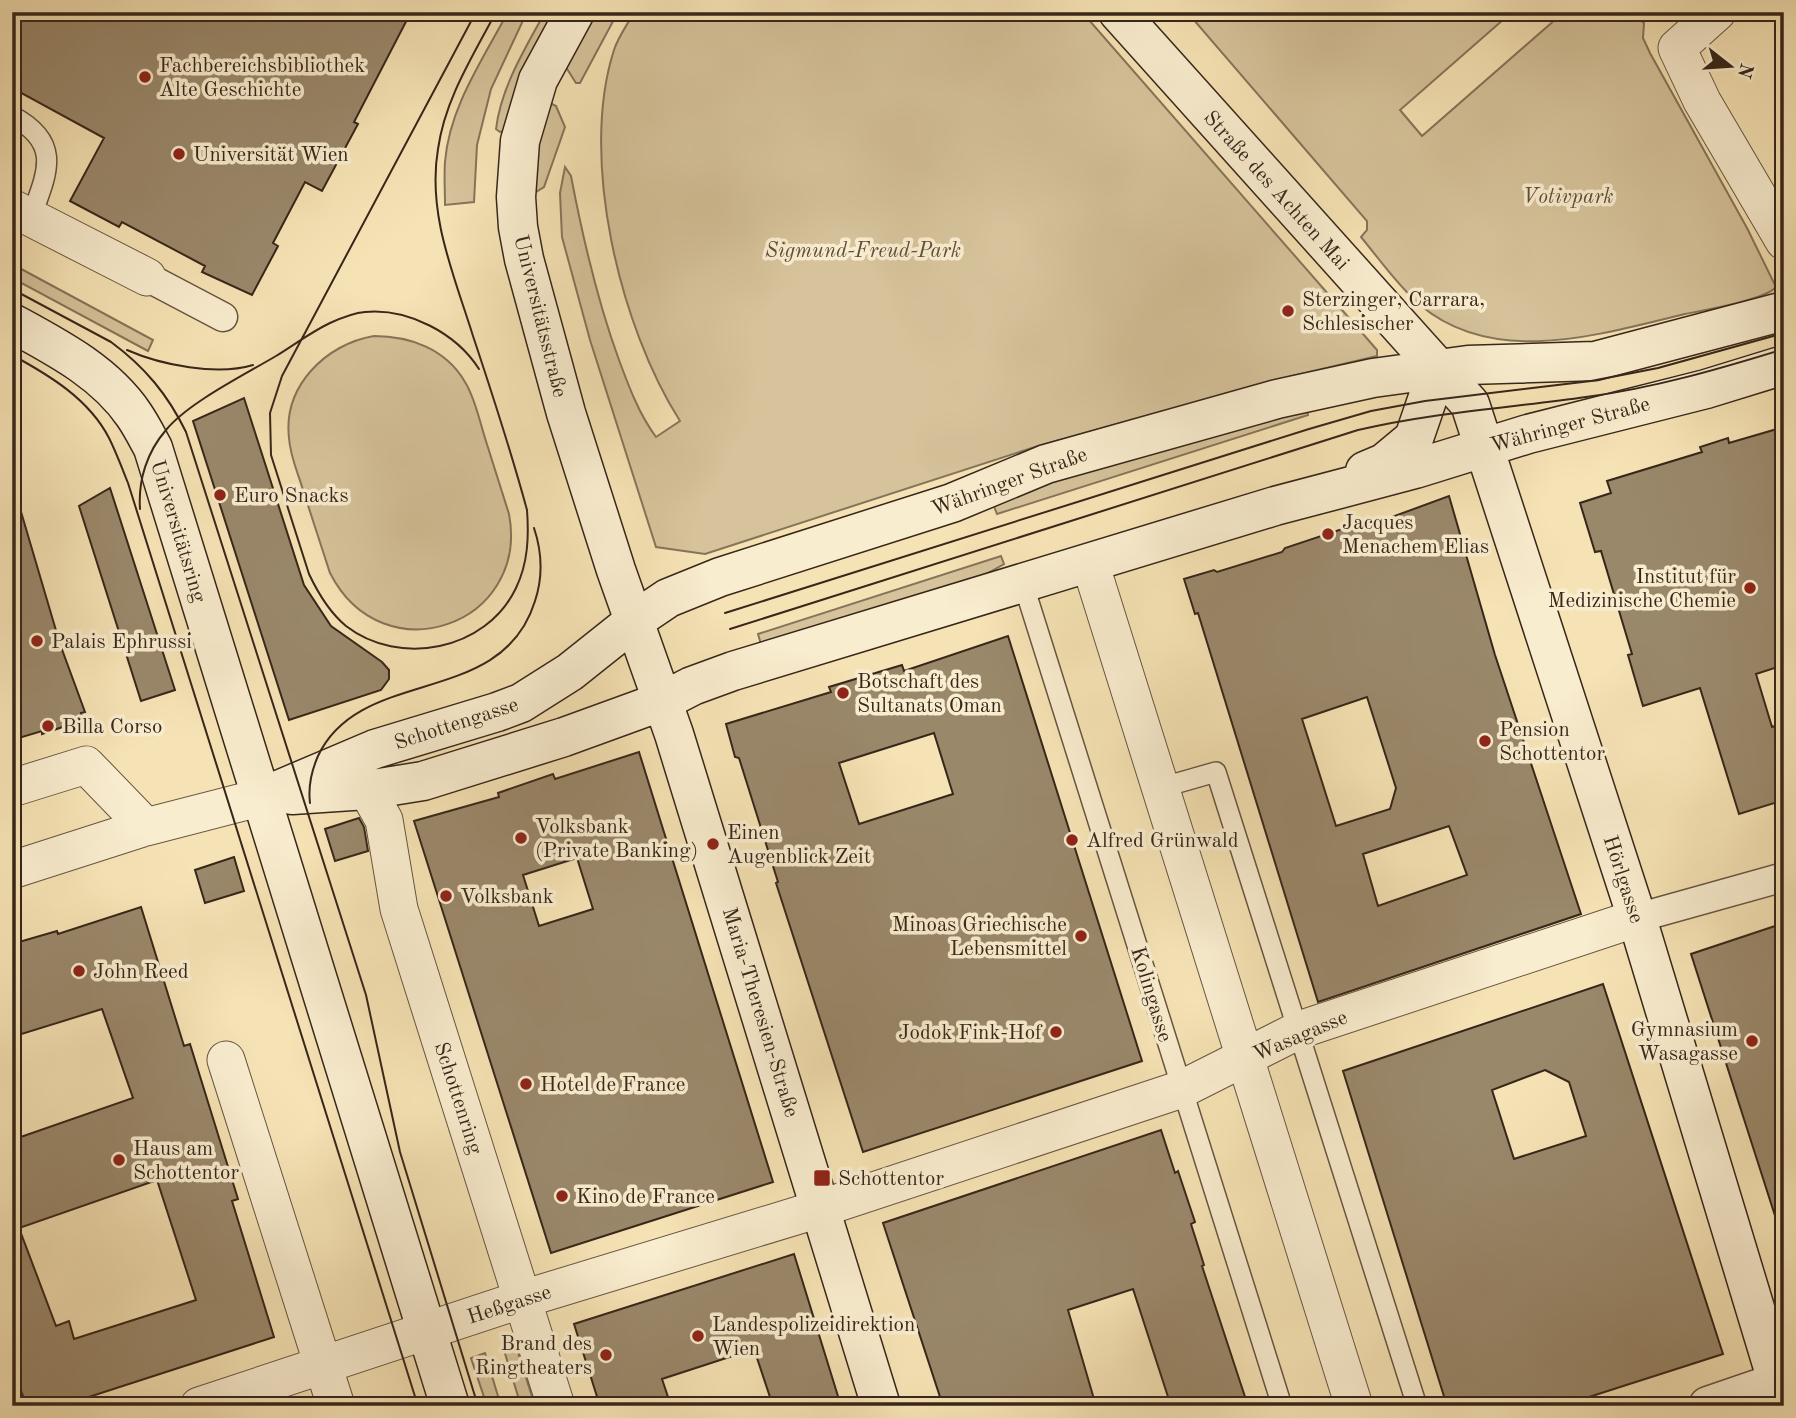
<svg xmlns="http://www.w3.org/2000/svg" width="1796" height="1418" viewBox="0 0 1796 1418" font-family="'Old Standard TT',serif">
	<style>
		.green { fill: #d6c39b; stroke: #86745a; stroke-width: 2 }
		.building { fill: #9a886b; stroke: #37261a; stroke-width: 2; fill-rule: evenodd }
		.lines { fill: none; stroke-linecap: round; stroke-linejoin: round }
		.service-casing { stroke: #675541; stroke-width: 22 }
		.pedestrian-casing { stroke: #675541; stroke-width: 31 }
		.minor-casing { stroke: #675541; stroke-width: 39 }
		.tertiary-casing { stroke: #675541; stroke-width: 41 }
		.secondary-casing { stroke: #37261a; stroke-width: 41 }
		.service { stroke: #f9edcf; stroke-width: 19 }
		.pedestrian { stroke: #f9edcf; stroke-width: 28 }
		.minor { stroke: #f9edcf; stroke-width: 37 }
		.tertiary { stroke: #f9edcf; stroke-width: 38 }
		.secondary { stroke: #f9edcf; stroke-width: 38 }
		.tram { stroke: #37261a; stroke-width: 2 }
		.poi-dot { fill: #8f2418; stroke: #f9edcf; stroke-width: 2.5 }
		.labels { text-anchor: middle; stroke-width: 7; stroke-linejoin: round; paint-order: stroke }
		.poi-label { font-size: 21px; fill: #37261a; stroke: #f9edcf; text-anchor: start }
		.street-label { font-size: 21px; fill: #37261a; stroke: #f9edcf }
		.park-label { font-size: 21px; font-style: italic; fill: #5f4d3a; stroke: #f9edcf }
	</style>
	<rect width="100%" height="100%" fill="#f6e3b5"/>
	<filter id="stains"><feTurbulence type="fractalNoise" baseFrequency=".00286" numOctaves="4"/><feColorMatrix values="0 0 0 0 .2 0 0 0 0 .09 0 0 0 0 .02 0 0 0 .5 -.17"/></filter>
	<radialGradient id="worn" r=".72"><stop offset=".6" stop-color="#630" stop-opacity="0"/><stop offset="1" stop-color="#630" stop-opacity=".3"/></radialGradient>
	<path class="green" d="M 508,12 L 527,12 L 491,89 L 477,145 L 474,202 L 445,205 C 445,191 444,176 445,162 C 449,108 483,59 508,12 Z
		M 545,12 L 564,12 L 511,129 L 500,132 L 496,129 C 501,87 525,49 545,12 Z
		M 588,12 L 618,12 L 580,83 L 576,83 L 562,61 Z
		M 634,12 L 1082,12 L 1377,350 L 1377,356 L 1280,379 L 1038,446 L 705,554 L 656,547 L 590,340 L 562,237 L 560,193 L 565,167 L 571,176 C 583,239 597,300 619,360 C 629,387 639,414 656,437 L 680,421 C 620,327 579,158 614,50 C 618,37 628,24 634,12 Z
		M 1187,12 L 1512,12 L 1400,110 L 1422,136 L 1564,12 L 1631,12 L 1644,23 L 1643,38 L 1650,53 L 1747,228 L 1776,287 C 1765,300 1705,310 1685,314 C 1601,334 1495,368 1420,305 C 1398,286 1380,260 1361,237 L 1367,230 L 1367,221 Z
		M 546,101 L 556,106 L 565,127 L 544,187 L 536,192 L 536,153 Z
		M 12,264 L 153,340 L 148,351 L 12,278 Z
		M 374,336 C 410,336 446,349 465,382 C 475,398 479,419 485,438 C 493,463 501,489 509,514 C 530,625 383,677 330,573 C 321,545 312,518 303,490 C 298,473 290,456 289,438 C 283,386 326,344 374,336 Z
		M 1307,408 L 1308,415 L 997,514 L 993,504 L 1041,482 Z
		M 1001,556 L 1004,564 L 977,579 L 762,648 L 758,634 Z
		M 515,1343 L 535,1406 L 521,1406 L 503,1347 Z
		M 485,1353 L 501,1406 L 487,1406 L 471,1358 Z"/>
	<path class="building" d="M 12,12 L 411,12 L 354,122 L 358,124 L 322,191 L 305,182 L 273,243 L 278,246 L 252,295 L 202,272 L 205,266 L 122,222 L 119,227 L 70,201 L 104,138 L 12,88 Z
		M 244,398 L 304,585 L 331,626 L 382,662 L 389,670 L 389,679 L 381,690 L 289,720 L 193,421 Z
		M 1784,427 L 1784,498 L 1776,500 L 1784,526 L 1784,665 L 1756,674 L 1772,727 L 1784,723 L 1784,800 L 1739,814 L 1700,688 L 1643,706 L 1628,655 L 1632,654 L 1601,551 L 1595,552 L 1580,503 L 1611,493 L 1607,481 L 1702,452 L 1700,447 L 1728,438 L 1729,443 Z
		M 110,488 L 175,690 L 141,701 L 79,506 Z
		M 1449,496 L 1495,655 L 1581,914 L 1318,1002 L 1198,613 L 1195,614 L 1184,579 L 1214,570 L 1217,572 L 1282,552 L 1285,548 L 1348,527 L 1354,531 ZM 1367,697 L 1396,788 L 1390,809 L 1336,826 L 1302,719 ZM 1449,826 L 1467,875 L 1378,906 L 1363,854 Z
		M 19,505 L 60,644 L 85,712 L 81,713 L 83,720 L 42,734 L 42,731 L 12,740 L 12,506 Z
		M 1008,636 L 1142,1061 L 863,1152 L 776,883 L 778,882 L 739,758 L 735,757 L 726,724 L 831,692 L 829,687 L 902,665 L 904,671 ZM 934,733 L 953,794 L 859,824 L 839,763 Z
		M 639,752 L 773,1182 L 551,1253 L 414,821 L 499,797 L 498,793 L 553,774 L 555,779 ZM 577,858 L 593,909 L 539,926 L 523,875 Z
		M 359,818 L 364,827 L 368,851 L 335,861 L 325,829 Z
		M 234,857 L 244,891 L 205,903 L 195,870 Z
		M 141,907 L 184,1046 L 190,1044 L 238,1199 L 232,1201 L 274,1337 L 61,1406 L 27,1406 L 12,1368 L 12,1140 L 133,1098 L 102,1009 L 12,1037 L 12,944 L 57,931 L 58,934 ZM 157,1180 L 196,1300 L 74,1339 L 69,1321 L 56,1326 L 19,1228 Z
		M 1784,923 L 1784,1221 L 1777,1222 L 1691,954 Z
		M 1603,984 L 1723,1354 L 1561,1406 L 1447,1406 L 1343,1071 ZM 1545,1070 L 1569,1082 L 1586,1136 L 1514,1159 L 1492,1090 Z
		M 1161,1130 L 1175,1173 L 1178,1171 L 1195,1222 L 1191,1224 L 1204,1265 L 1202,1266 L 1248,1406 L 1171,1406 L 1133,1289 L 1068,1310 L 1096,1406 L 943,1406 L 883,1223 Z
		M 794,1254 L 841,1406 L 773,1406 L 754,1349 L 662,1379 L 671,1406 L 600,1406 L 574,1324 Z"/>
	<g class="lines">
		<g class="service-casing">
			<path id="service" d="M 12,116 C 63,143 47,173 31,217
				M 1023,583 L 1282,1406
				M 1160,788 L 1216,772 L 1417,1406"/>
		</g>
		<g class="pedestrian-casing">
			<path id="pedestrian" d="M 147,277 L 223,317
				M 1637,918 L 1784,877"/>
		</g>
		<g class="minor-casing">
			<path id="minor" d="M 1717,12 L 1677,48 L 1702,101 L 1784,241
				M 12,208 L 147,277
				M 1090,563 L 1354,1406
				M 12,788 L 86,765 L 146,827
				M 367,790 L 384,820 L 399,909 L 556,1406
				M 12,870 L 146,827 L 262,797
				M 226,1060 L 336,1406
				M 199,1406 L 523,1299 L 822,1208 L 1182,1089 L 1299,1030 L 1637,918"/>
		</g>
		<g class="tertiary-casing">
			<path id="tertiary" d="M 1708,1406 L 1784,1380"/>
		</g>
		<g class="secondary-casing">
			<path id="secondary" d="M 575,12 L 538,80 L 520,141 L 516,197 L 518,227 L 524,259 L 566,413 L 616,570 L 674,734 L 881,1406
				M 1118,12 L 1470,404 L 1637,918 L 1784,1404
				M 12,323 C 56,347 105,372 134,415 C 141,425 147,437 153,448 L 450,1406
				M 1365,471 L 1384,463 L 1414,438 L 1438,368
				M 292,795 L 367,790 L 423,781 L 564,737 L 663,701 L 692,686 L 733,671 L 1275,506 L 1415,469 L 1528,434 L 1706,389 L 1784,365
				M 262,797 L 375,749 L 497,712 L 521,703 L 570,672 L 634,621 L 668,598 L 720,577 L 952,503 L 1046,464 L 1277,399 L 1373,378 L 1468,365 L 1595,361 L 1784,311"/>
		</g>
		<use href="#service" class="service"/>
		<use href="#pedestrian" class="pedestrian"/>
		<use href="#minor" class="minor"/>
		<use href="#tertiary" class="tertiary"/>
		<use href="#secondary" class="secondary"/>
		<path class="tram" d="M 476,12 L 282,376 L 270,413 L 271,455 L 309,574 C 318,593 329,612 346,626 C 399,667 486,651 516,588 C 528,563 529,537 527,510 C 511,451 492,393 473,336 C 454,275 427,214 438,149 C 445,99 473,56 496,12
			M 12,289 L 111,342 C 145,367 168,395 186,432 L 366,995 L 400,1152 L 478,1406
			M 127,350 C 161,365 217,376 253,365
			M 12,355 C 49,375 89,399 109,438 C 116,452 122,468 128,483 L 418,1406
			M 140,509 C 138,480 147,452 166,430 C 188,403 244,375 276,356 C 294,345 311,332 330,323 C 341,318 353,313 365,312 C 408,308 456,333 479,369
			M 725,613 L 1309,429 L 1371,411 L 1425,401 L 1591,381 L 1658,368 L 1784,333
			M 730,629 L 1358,430 C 1434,412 1510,408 1586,397 C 1654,388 1719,369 1784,349
			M 310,803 C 308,787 311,772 318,756 C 361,665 502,709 535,601 C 543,577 542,552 534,528"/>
	</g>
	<g class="poi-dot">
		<circle cx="145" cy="77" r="7"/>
		<circle cx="179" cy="154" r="7"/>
		<circle cx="1288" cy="311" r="7"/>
		<circle cx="220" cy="495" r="7"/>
		<circle cx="1328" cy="534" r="7"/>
		<circle cx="1750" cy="588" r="7"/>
		<circle cx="37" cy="641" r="7"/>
		<circle cx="843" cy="693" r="7"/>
		<circle cx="48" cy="726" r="7"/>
		<circle cx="1485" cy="741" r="7"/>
		<circle cx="521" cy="838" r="7"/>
		<circle cx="1072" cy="840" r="7"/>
		<circle cx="713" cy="844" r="7"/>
		<circle cx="446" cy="896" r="7"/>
		<circle cx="1081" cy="936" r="7"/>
		<circle cx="79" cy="971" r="7"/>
		<circle cx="1056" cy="1032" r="7"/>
		<circle cx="1752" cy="1041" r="7"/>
		<circle cx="526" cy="1084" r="7"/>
		<circle cx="119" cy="1160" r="7"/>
		<rect x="813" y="1169" width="18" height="18" rx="3.5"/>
		<circle cx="562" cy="1196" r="7"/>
		<circle cx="698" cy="1336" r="7"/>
		<circle cx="606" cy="1355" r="7"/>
	</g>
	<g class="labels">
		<g class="poi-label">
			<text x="159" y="72">Fachbereichsbibliothek<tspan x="159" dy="24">Alte Geschichte</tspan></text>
			<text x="193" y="161">Universität Wien</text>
			<text x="1302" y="306">Sterzinger, Carrara,<tspan x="1302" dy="24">Schlesischer</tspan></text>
			<text x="234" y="502">Euro Snacks</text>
			<text x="1342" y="529">Jacques<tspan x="1342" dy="24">Menachem Elias</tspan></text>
			<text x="1736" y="583" text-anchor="end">Institut für<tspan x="1736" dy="24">Medizinische Chemie</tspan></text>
			<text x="51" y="648">Palais Ephrussi</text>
			<text x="857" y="688">Botschaft des<tspan x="857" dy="24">Sultanats Oman</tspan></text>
			<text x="62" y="733">Billa Corso</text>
			<text x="1499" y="736">Pension<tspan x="1499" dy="24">Schottentor</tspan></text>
			<text x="535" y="833">Volksbank<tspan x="535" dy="24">(Private Banking)</tspan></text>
			<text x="727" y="839">Einen<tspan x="727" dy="24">Augenblick Zeit</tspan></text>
			<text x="1086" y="847">Alfred Grünwald</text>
			<text x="460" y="903">Volksbank</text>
			<text x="1067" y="931" text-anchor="end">Minoas Griechische<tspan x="1067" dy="24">Lebensmittel</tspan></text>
			<text x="93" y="978">John Reed</text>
			<text x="1738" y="1036" text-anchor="end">Gymnasium<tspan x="1738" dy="24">Wasagasse</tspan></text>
			<text x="1042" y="1039" text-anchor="end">Jodok Fink-Hof</text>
			<text x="540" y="1091">Hotel de France</text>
			<text x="133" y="1155">Haus am<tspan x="133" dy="24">Schottentor</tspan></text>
			<text x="838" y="1185">Schottentor</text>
			<text x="576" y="1203">Kino de France</text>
			<text x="712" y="1331">Landespolizeidirektion<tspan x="712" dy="24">Wien</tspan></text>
			<text x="592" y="1350" text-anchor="end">Brand des<tspan x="592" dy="24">Ringtheaters</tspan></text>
		</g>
		<g class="street-label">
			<text transform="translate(1277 190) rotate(48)" y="7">Straße des Achten Mai</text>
			<text transform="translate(541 316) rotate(76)" y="7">Universitätsstraße</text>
			<text transform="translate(1570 424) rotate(-15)" y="7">Währinger Straße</text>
			<text transform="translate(1009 481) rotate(-20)" y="7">Währinger Straße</text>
			<text transform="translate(179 531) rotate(73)" y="7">Universitätsring</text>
			<text transform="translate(456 723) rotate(-18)" y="7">Schottengasse</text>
			<text transform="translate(1624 879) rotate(72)" y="7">Hörlgasse</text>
			<text transform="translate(1152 994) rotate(73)" y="7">Kolingasse</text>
			<text transform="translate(761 1012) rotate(73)" y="7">Maria-Theresien-Straße</text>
			<text transform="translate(1300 1035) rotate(-23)" y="7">Wasagasse</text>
			<text transform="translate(459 1098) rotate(72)" y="7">Schottenring</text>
			<text transform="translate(509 1304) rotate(-18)" y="7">Heßgasse</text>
		</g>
		<g class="park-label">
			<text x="1568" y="203">Votivpark</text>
			<text x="863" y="257">Sigmund-Freud-Park</text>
		</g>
	</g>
	<rect width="1796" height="1418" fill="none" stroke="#f6e3b5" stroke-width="42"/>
	<rect x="14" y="14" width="1768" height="1390" fill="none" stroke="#37261a" stroke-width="3.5"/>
	<rect x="21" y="21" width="1754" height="1376" fill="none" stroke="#37261a" stroke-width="2"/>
	<g transform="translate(1730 66) rotate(107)" stroke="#f9edcf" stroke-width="5" paint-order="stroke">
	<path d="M0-5L12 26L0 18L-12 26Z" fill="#37261a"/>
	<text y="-10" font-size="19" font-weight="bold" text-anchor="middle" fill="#37261a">N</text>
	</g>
	<rect width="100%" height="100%" filter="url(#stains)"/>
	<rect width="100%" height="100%" fill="url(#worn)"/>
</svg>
